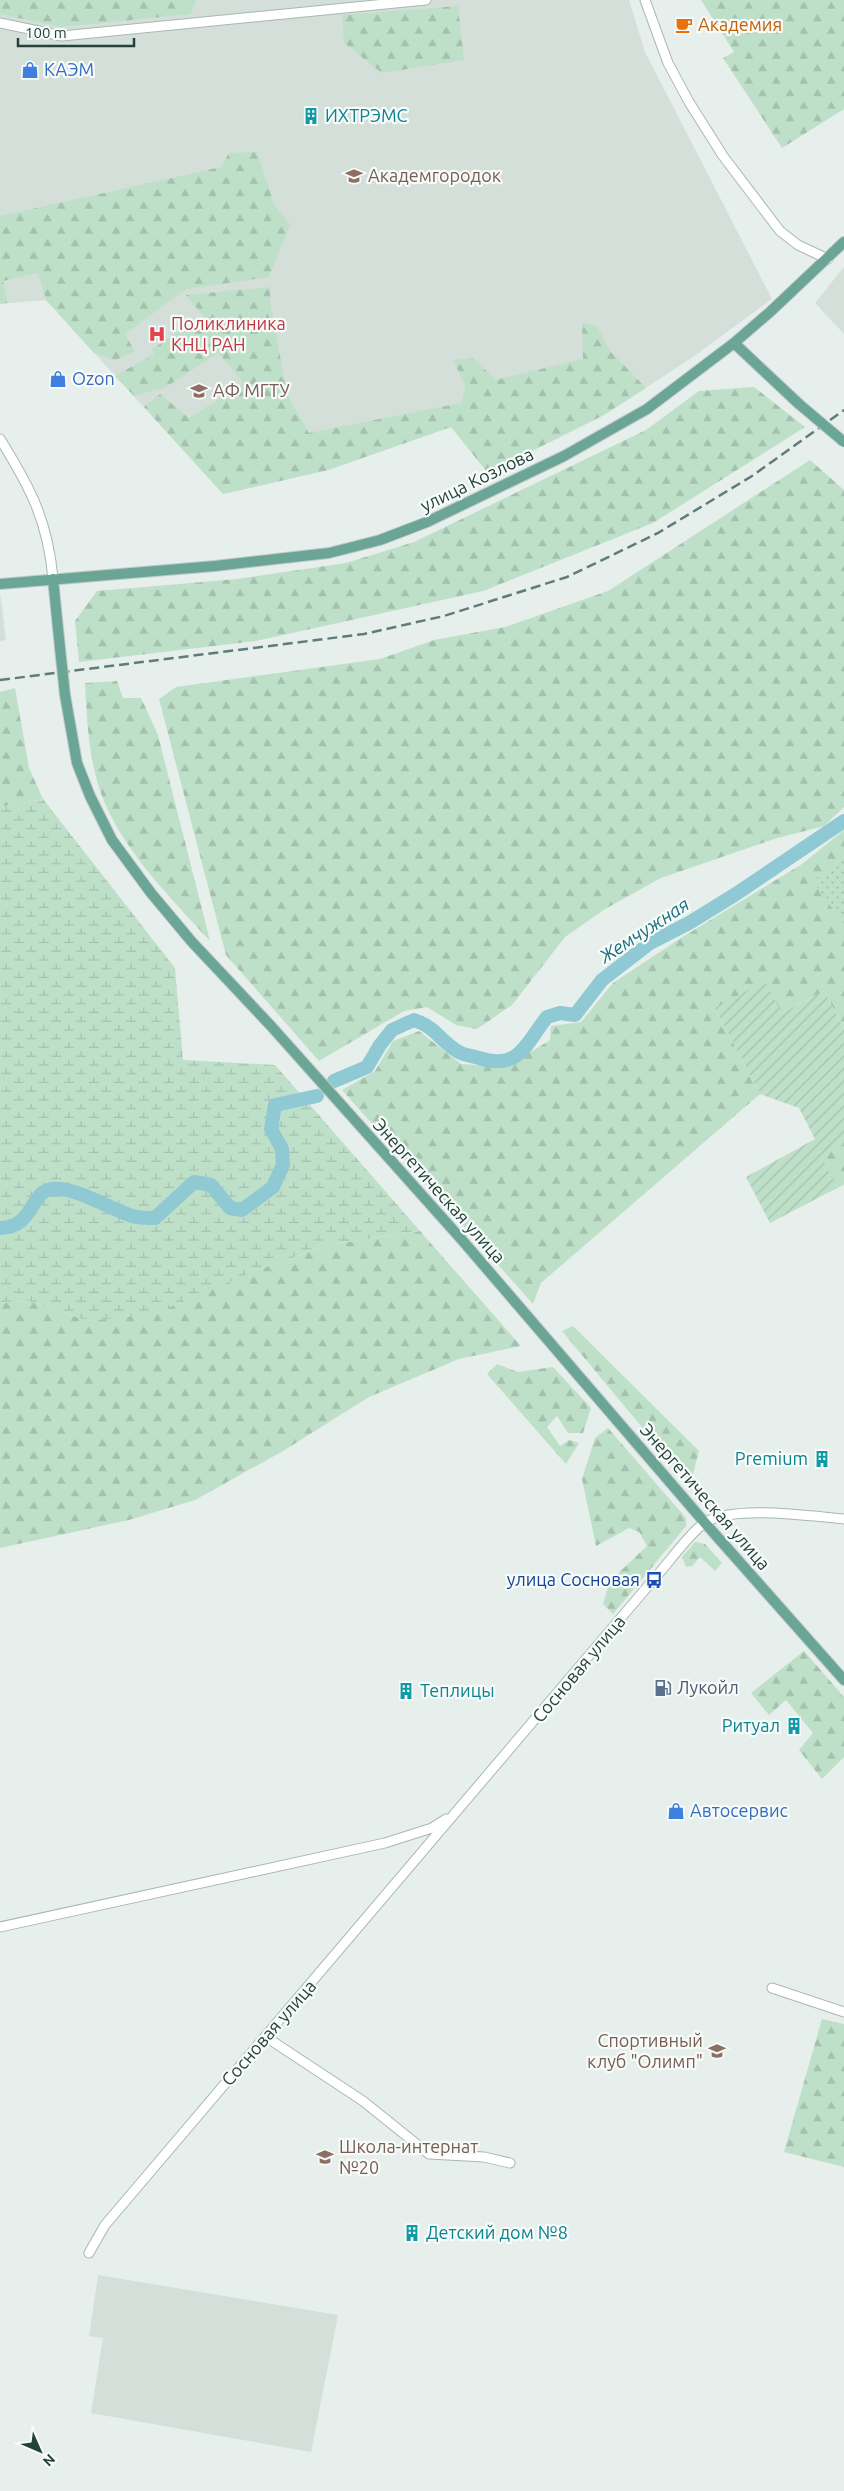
<svg xmlns="http://www.w3.org/2000/svg" width="844" height="2491" viewBox="0 0 844 2491" font-family="Ubuntu,sans-serif">
	<style>
		.built { fill: #d4dfda }
		.grass { fill: url(#grass-dots) }
		.forest { fill: url(#forest-firs) }
		.wetland { fill: url(#wetland-marsh) }
		.garden { fill: url(#garden-furrows) }
		.lines { fill: none; stroke-linecap: round; stroke-linejoin: round }
		.river { stroke: #8ec9d4; stroke-width: 14 }
		.minor-casing { stroke: #a8b8b2; stroke-width: 11 }
		.major-casing { stroke: #c2cac8; stroke-width: 12 }
		.minor { stroke: #fff; stroke-width: 9 }
		.major { stroke: #6aa596; stroke-width: 10 }
		.rail { stroke: #5f7d75; stroke-width: 2.5; stroke-dasharray: 10 5; stroke-linecap: butt }
		.major-bridge-casing { stroke: #c2cac8; stroke-width: 12; stroke-linecap: butt }
		.major-bridge { stroke: #6aa596; stroke-width: 10 }
		.labels { text-anchor: middle; stroke-width: 4.5; stroke-linejoin: round; paint-order: stroke }
		.food-label { font-size: 18px; fill: #c56008; stroke: #f7fbf9; text-anchor: start }
		.shop-label { font-size: 18px; fill: #366cbe; stroke: #f7fbf9; text-anchor: start }
		.culture-label { font-size: 18px; fill: #0d838f; stroke: #f7fbf9; text-anchor: start }
		.education-label { font-size: 18px; fill: #785e54; stroke: #f7fbf9; text-anchor: start }
		.health-label { font-size: 18px; fill: #be3a42; stroke: #f7fbf9; text-anchor: start }
		.street-label { font-size: 18px; fill: #24423a; stroke: #f7fbf9 }
		.transit-label { font-size: 18px; fill: #164399; stroke: #f7fbf9; text-anchor: end }
		.service-label { font-size: 18px; fill: #4e5e75; stroke: #f7fbf9; text-anchor: start }
		.water-label { font-size: 19px; font-style: italic; fill: #1c6f80; stroke: #f7fbf9 }
	</style>
	<defs>
		<pattern id="grass-dots" width="8" height="8" patternUnits="userSpaceOnUse" patternTransform="scale(1.25)"><rect width="8" height="8" fill="#bfe0c8"/><path d="M2 2h.1M6 6h.1" fill="none" stroke="#a4c1ad" stroke-width="1.8" stroke-linecap="round"/></pattern>
		<pattern id="forest-firs" width="22" height="20" patternUnits="userSpaceOnUse" patternTransform="scale(1.25)"><rect width="22" height="20" fill="#bfe0c8"/><path d="M5 1l3.5 6h-7zM16 11l3.5 6h-7z" fill="#a4c1ad"/></pattern>
		<pattern id="wetland-marsh" width="20" height="14" patternUnits="userSpaceOnUse" patternTransform="scale(1.25)"><rect width="20" height="14" fill="#bfe0c8"/><path d="M1 5h8M5 5V1M11 12h8M15 12V8" fill="none" stroke="#a4c1ad"/></pattern>
		<pattern id="garden-furrows" width="10" height="10" patternUnits="userSpaceOnUse" patternTransform="scale(1.25)"><rect width="10" height="10" fill="#bfe0c8"/><path d="M-1 1l2-2M0 10L10 0M9 11l2-2" fill="none" stroke="#a4c1ad"/></pattern>
	</defs>
	<rect width="100%" height="100%" fill="#e6efeb"/>
	<path class="built" d="M 0,0 L 629,0 L 645,52 L 772,299 L 693,357 L 604,415 L 488,473 L 451,427 L 328,470 L 223,494 L 46,300 L 0,304 Z
		M 844,267 L 844,334 L 815,303 Z
		M 0,592 L 6,640 L 0,641 Z
		M 98,2275 L 338,2315 L 311,2452 L 91,2413 L 103,2338 L 89,2336 Z"/>
	<path class="grass" d="M 844,857 L 844,925 L 812,881 Z"/>
	<path class="forest" d="M 0,0 L 196,0 L 191,14 L 61,27 L 0,14 Z
		M 701,0 L 844,0 L 844,109 L 782,148 L 723,58 L 734,52 Z
		M 458,6 L 464,60 L 382,73 L 344,43 L 342,15 Z
		M 257,152 L 275,206 L 290,224 L 269,277 L 186,289 L 125,334 L 135,352 L 115,360 L 94,353 L 46,300 L 38,273 L 3,281 L 8,303 L 0,304 L 0,216 L 221,167 L 229,153 Z
		M 270,287 L 270,301 L 287,394 L 309,433 L 461,403 L 466,387 L 453,360 L 473,358 L 496,380 L 583,359 L 582,323 L 597,326 L 611,352 L 646,388 L 604,415 L 488,473 L 451,427 L 328,470 L 223,494 L 144,407 L 160,394 L 189,418 L 244,383 L 218,353 L 166,387 L 134,396 L 115,376 L 154,354 L 151,350 L 186,326 L 190,332 L 209,323 L 186,295 Z
		M 754,387 L 805,427 L 653,523 L 483,591 L 256,641 L 79,662 L 75,621 L 97,591 L 237,579 L 346,563 L 414,542 L 646,430 L 699,391 Z
		M 810,460 L 844,490 L 844,807 L 824,826 L 774,839 L 661,878 L 605,909 L 565,937 L 512,1005 L 477,1029 L 456,1025 L 427,1007 L 404,1011 L 319,1061 L 226,955 L 159,699 L 176,687 L 380,659 L 434,640 L 505,627 L 608,591 Z
		M 117,681 L 123,698 L 141,698 L 158,735 L 210,941 C 170,897 115,843 98,784 C 88,751 87,717 85,683 Z
		M 15,688 L 29,768 L 43,799 L 0,807 L 0,692 Z
		M 844,830 L 844,857 L 813,881 L 844,925 L 844,1028 L 824,991 L 782,1013 L 715,1008 L 760,1094 L 541,1283 L 533,1304 L 342,1090 L 375,1071 L 393,1041 L 419,1031 L 461,1064 L 507,1067 L 550,1040 L 551,1026 L 581,1022 L 613,983 L 681,938 L 802,864 Z
		M 844,1144 L 844,1185 L 837,1188 L 820,1156 Z
		M 420,1231 L 521,1346 L 459,1359 L 369,1397 L 283,1451 L 195,1500 L 129,1520 L 0,1548 L 0,1303 L 29,1301 L 89,1321 L 255,1271 L 328,1245 Z
		M 573,1326 L 699,1451 L 690,1485 L 562,1331 Z
		M 497,1364 L 518,1372 L 553,1367 L 591,1408 L 583,1433 L 568,1433 L 557,1416 L 547,1427 L 560,1446 L 569,1440 L 579,1443 L 566,1464 L 487,1374 Z
		M 608,1428 L 686,1518 L 686,1526 L 613,1614 L 603,1604 L 610,1581 L 647,1546 L 639,1532 L 629,1528 L 596,1546 L 582,1479 L 595,1438 Z
		M 695,1542 L 705,1544 L 722,1563 L 715,1571 L 700,1557 L 692,1566 L 686,1567 L 682,1557 Z
		M 804,1651 L 844,1697 L 844,1757 L 822,1779 L 799,1750 L 813,1733 L 786,1700 L 769,1715 L 751,1693 Z
		M 822,2019 L 844,2024 L 844,2167 L 784,2152 Z"/>
	<path class="wetland" d="M 43,799 L 175,968 L 183,1060 L 275,1065 L 420,1231 L 328,1245 L 255,1271 L 154,1314 L 89,1321 L 29,1301 L 0,1303 L 0,807 Z"/>
	<path class="garden" d="M 765,981 L 782,1013 L 824,991 L 844,1028 L 844,1144 L 821,1156 L 837,1188 L 770,1223 L 746,1177 L 815,1139 L 799,1108 L 760,1094 L 715,1008 Z"/>
	<g class="lines">
		<path class="river" d="M 334,1081 L 367,1067 L 380,1045 L 392,1030 L 414,1020 C 437,1028 438,1039 457,1051 C 463,1055 472,1056 479,1058 C 520,1071 526,1043 547,1017 L 560,1013 L 575,1015 L 602,980 L 650,943 L 689,923 L 736,894 L 844,821
			M 0,1228 C 35,1227 29,1192 52,1189 C 74,1186 110,1209 132,1216 C 139,1218 147,1218 155,1218 L 194,1182 L 211,1185 L 230,1208 L 242,1210 L 273,1187 L 283,1165 L 282,1149 L 271,1129 L 275,1105 L 317,1096"/>
		<g class="minor-casing">
			<path id="minor" d="M 645,0 L 668,63 L 689,102 L 723,156 L 780,231 L 798,245 L 828,259
				M 0,23 L 62,36 L 426,0
				M 0,439 C 30,487 48,521 53,579
				M 0,1927 L 385,1843 L 432,1828 L 446,1819
				M 772,1988 L 844,2012
				M 266,2037 L 363,2101 L 429,2154 L 484,2157 L 510,2163
				M 89,2253 L 105,2225 L 654,1579 C 667,1565 691,1531 706,1522 C 735,1505 810,1516 844,1519"/>
		</g>
		<g class="major-casing">
			<path id="major" d="M 734,343 L 799,404
				M 53,579 L 60,648
				M 0,584 L 215,566 L 329,553 L 380,540 L 427,522 L 564,456 L 647,409 L 734,343 L 770,312 L 844,242
				M 65,695 L 77,763 L 90,796 L 112,840 L 151,893 L 192,942 L 271,1026 L 462,1240 L 705,1523 L 844,1680"/>
		</g>
		<use href="#minor" class="minor"/>
		<use href="#major" class="major"/>
		<path class="rail" d="M 0,680 L 364,634 L 444,616 L 567,577 L 658,533 L 752,476 L 844,410"/>
		<g class="major-bridge-casing">
			<path id="major-bridge" d="M 799,404 L 844,442
				M 60,648 L 65,695"/>
		</g>
		<use href="#major-bridge" class="major-bridge"/>
	</g>
	<defs>
		<g id="cafe-bare" transform="scale(1.35)"><path d="M-5.5-4.5H6V0H3Q3 3.5 0 3.5H-2.5Q-5.5 3.5-5.5 0ZM3-3.2v2h1.7v-2ZM-6 4.5H4V6H-6Z" fill="#e8710a" stroke="#f7fbf9" stroke-width="2.5" paint-order="stroke"/></g>
		<g id="shop-bare" transform="scale(1.35)"><path d="M-5-2.5h2.3a2.7 3.5 0 0 1 5.4 0H5L5.5 6h-11ZM-1.5-2.5h3a1.5 2.3 0 0 0-3 0Z" fill="#3f7fe0" stroke="#f7fbf9" stroke-width="2.5" paint-order="stroke"/></g>
		<g id="building-bare" transform="scale(1.35)"><path d="M-4-6H4V6H1V3H-1V6H-4ZM-2.5-4.3h1.7v1.8h-1.7ZM.8-4.3h1.7v1.8H.8ZM-2.5-1h1.7V.8h-1.7ZM.8-1h1.7V.8H.8Z" fill="#0f9aa8" stroke="#f7fbf9" stroke-width="2.5" paint-order="stroke"/></g>
		<g id="university-bare" transform="scale(1.35)"><path d="M0-5L7-2L0 1L-7-2ZM-4 1L0 2.5L4 1V4Q0 6-4 4Z" fill="#8d6e63" stroke="#f7fbf9" stroke-width="2.5" paint-order="stroke"/></g>
		<g id="hospital-bare" transform="scale(1.35)"><path d="M-5-5h3v3.5h4V-5h3V5h-3V1.5h-4V5h-3Z" fill="#e0444e" stroke="#f7fbf9" stroke-width="2.5" paint-order="stroke"/></g>
		<g id="bus-bare" transform="scale(1.35)"><path d="M-5-6H5V4H4V6H2V4H-2V6H-4V4H-5ZM-3.5-4V0h7V-4ZM-3.5 1.2v1.5H-2V1.2ZM2 1.2v1.5H3.5V1.2Z" fill="#1a4fb4" stroke="#f7fbf9" stroke-width="2.5" paint-order="stroke"/></g>
		<g id="fuel-bare" transform="scale(1.35)"><path d="M-5.5-6h7V0h2V4h1.3V-2.5L3-4.5l.8-.8L6-3V5H2.5V1h-1V6h-7ZM-4.2-4.7v3.2H.2V-4.7Z" fill="#5c6f8a" stroke="#f7fbf9" stroke-width="2.5" paint-order="stroke"/></g>
		<g id="school-bare" transform="scale(1.35)"><path d="M0-5L7-2L0 1L-7-2ZM-4 1L0 2.5L4 1V4Q0 6-4 4Z" fill="#8d6e63" stroke="#f7fbf9" stroke-width="2.5" paint-order="stroke"/></g>
	</defs>
	<g fill-rule="evenodd">
		<use href="#cafe-bare" x="684" y="25"/>
		<use href="#shop-bare" x="30" y="70"/>
		<use href="#building-bare" x="311" y="116"/>
		<use href="#university-bare" x="354" y="176"/>
		<use href="#hospital-bare" x="157" y="334"/>
		<use href="#shop-bare" x="58" y="379"/>
		<use href="#university-bare" x="199" y="391"/>
		<use href="#building-bare" x="822" y="1459"/>
		<use href="#bus-bare" x="654" y="1580"/>
		<use href="#fuel-bare" x="663" y="1688"/>
		<use href="#building-bare" x="406" y="1691"/>
		<use href="#building-bare" x="794" y="1726"/>
		<use href="#shop-bare" x="676" y="1811"/>
		<use href="#school-bare" x="717" y="2051"/>
		<use href="#school-bare" x="325" y="2157"/>
		<use href="#building-bare" x="412" y="2233"/>
	</g>
	<g class="labels">
		<g class="food-label">
			<text x="698" y="31">Академия</text>
		</g>
		<g class="shop-label">
			<text x="44" y="76">КАЭМ</text>
			<text x="72" y="385">Ozon</text>
			<text x="690" y="1817">Автосервис</text>
		</g>
		<g class="culture-label">
			<text x="325" y="122">ИХТРЭМС</text>
			<text x="808" y="1465" text-anchor="end">Premium</text>
			<text x="420" y="1697">Теплицы</text>
			<text x="780" y="1732" text-anchor="end">Ритуал</text>
			<text x="426" y="2239">Детский дом №8</text>
		</g>
		<g class="education-label">
			<text x="368" y="182">Академгородок</text>
			<text x="213" y="397">АФ МГТУ</text>
			<text x="703" y="2047" text-anchor="end">Спортивный<tspan x="703" dy="21">клуб "Олимп"</tspan></text>
			<text x="339" y="2153">Школа-интернат<tspan x="339" dy="21">№20</tspan></text>
		</g>
		<g class="health-label">
			<text x="171" y="330">Поликлиника<tspan x="171" dy="21">КНЦ РАН</tspan></text>
		</g>
		<g class="street-label">
			<text transform="translate(477 480) rotate(-26)" y="6">улица Козлова</text>
			<text transform="translate(439 1191) rotate(48)" y="6">Энергетическая улица</text>
			<text transform="translate(705 1497) rotate(49)" y="6">Энергетическая улица</text>
			<text transform="translate(579 1669) rotate(-50)" y="6">Сосновая улица</text>
			<text transform="translate(269 2033) rotate(-49)" y="6">Сосновая улица</text>
		</g>
		<g class="transit-label">
			<text x="640" y="1586">улица Сосновая</text>
		</g>
		<g class="service-label">
			<text x="677" y="1694">Лукойл</text>
		</g>
		<g class="water-label">
			<text transform="translate(644 930) rotate(-33)" y="7">Жемчужная</text>
		</g>
	</g>
	<g transform="translate(40 2451) rotate(135)" stroke="#f7fbf9" stroke-width="4" paint-order="stroke">
	<path d="M0-4L9 19L0 12L-9 19Z" fill="#24423a"/>
	<text y="-8" font-size="14" font-weight="bold" text-anchor="middle" fill="#24423a">N</text>
	</g>
	<path d="M18 38v8h116v-8" fill="none" stroke="#24423a" stroke-width="2.5"/>
	<text x="25" y="38" font-size="15" fill="#24423a" stroke="#f7fbf9" stroke-width="4" paint-order="stroke">100 m</text>
</svg>
